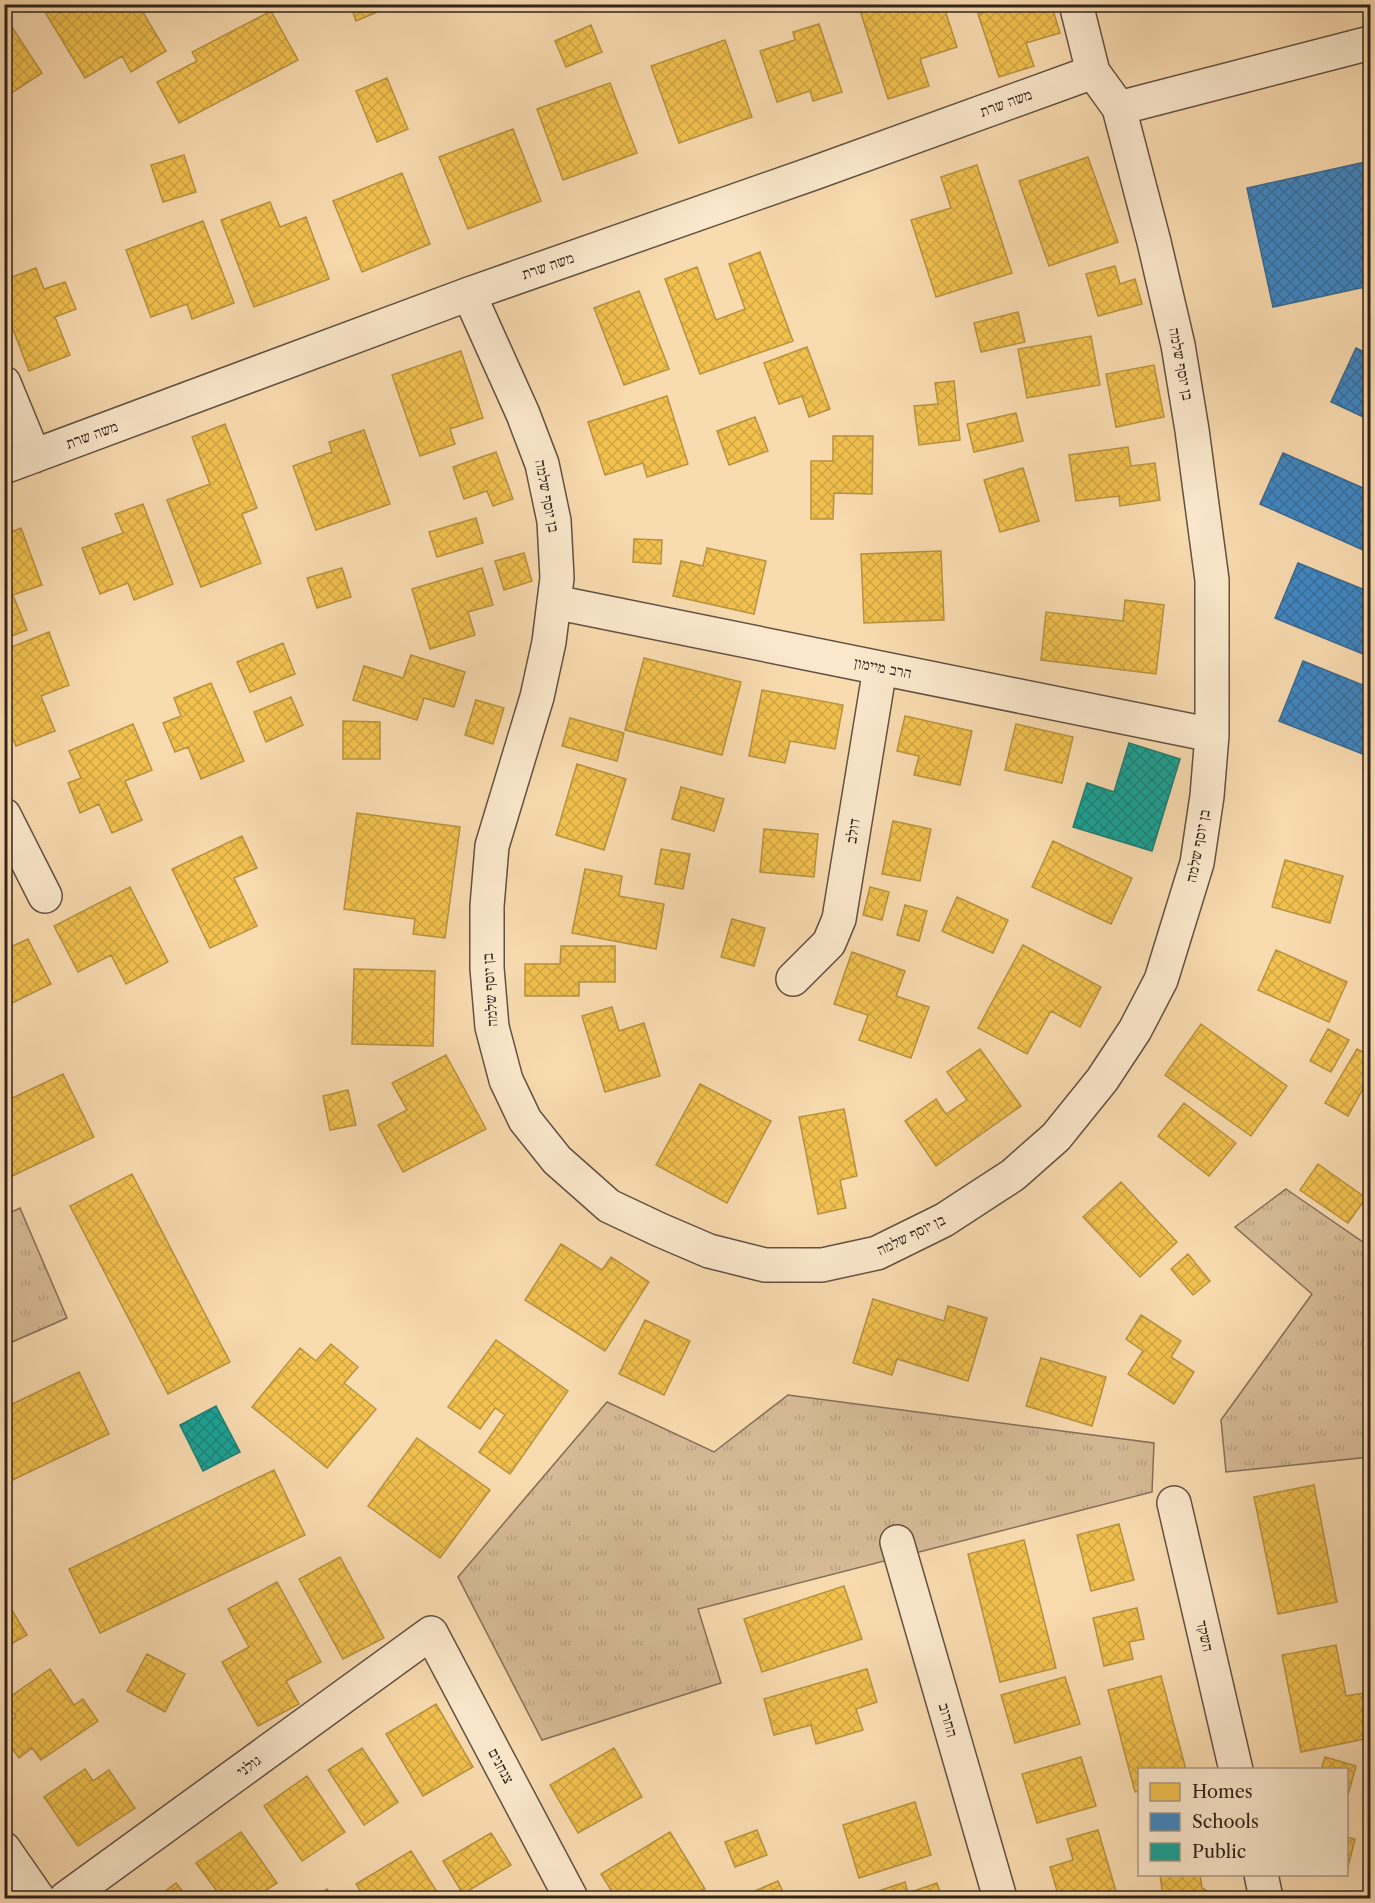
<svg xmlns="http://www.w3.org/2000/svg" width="1375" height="1903" viewBox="0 0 1375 1903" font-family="'Libre Caslon Text','Frank Ruhl Libre',serif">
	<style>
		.park { fill: url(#park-tufts); stroke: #84705a; stroke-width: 1.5 }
		.homes { fill: url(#homes-cross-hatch); stroke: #b8923f; stroke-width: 1.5 }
		.schools { fill: url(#schools-cross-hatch); stroke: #3a6a92; stroke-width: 1.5 }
		.public { fill: url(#public-cross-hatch); stroke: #1e7d73; stroke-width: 1.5 }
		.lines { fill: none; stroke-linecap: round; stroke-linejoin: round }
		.minor-casing { stroke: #625241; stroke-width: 36 }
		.minor { stroke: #fbe8cc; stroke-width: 33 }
		.labels { text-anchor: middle; stroke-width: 6; stroke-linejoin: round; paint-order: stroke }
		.street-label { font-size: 15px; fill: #30241c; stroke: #fbe8cc }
	</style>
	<defs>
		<pattern id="park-tufts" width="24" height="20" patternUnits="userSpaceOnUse" patternTransform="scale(1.5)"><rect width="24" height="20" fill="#d7bc97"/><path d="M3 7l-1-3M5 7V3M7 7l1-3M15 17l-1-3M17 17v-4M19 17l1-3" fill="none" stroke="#b9a182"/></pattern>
		<pattern id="homes-cross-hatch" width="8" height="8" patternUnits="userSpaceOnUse" patternTransform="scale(1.5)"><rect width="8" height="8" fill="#f2c14e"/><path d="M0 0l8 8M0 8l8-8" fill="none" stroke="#d0a644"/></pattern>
		<pattern id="schools-cross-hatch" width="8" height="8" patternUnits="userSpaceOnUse" patternTransform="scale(1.5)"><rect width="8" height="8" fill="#3f88c5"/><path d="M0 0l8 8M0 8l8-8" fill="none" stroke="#356f9f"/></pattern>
		<pattern id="public-cross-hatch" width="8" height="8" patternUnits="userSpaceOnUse" patternTransform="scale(1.5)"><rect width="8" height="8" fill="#17a398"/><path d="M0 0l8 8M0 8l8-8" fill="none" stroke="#15857b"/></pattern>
	</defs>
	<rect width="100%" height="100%" fill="#f9dbb0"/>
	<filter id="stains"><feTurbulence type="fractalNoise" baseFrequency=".00333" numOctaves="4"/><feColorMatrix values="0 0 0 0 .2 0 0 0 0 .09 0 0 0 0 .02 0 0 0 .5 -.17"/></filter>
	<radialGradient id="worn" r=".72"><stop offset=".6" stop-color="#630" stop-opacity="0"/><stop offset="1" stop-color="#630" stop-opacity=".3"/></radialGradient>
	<path class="park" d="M 1286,1189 L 1370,1247 L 1370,1457 L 1226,1472 L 1221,1420 L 1312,1294 L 1235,1227 Z
		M 20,1208 L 67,1318 L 5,1345 L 5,1215 Z
		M 788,1395 L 1154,1443 L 1152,1492 L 698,1609 L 721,1683 L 542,1740 L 458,1577 L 607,1402 L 714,1452 Z"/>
	<path class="homes" d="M 40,4 L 138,4 L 166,51 L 131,72 L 122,56 L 85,78 Z
		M 350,4 L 388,4 L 389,7 L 356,21 Z
		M 858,4 L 943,4 L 957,47 L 920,59 L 929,86 L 888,99 Z
		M 1007,4 L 1051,4 L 1060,33 L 1026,43 L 1034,66 L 999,77 L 978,14 Z
		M 271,11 L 298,60 L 179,123 L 157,82 L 197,61 L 192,52 Z
		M 4,15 L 42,73 L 7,96 L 4,92 Z
		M 819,24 L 842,92 L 813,101 L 810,91 L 777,102 L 760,51 L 795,40 L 793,32 Z
		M 591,25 L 602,52 L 566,67 L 555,41 Z
		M 725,40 L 752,117 L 679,143 L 651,66 Z
		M 387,78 L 408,129 L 377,142 L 356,91 Z
		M 610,83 L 637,153 L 563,180 L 537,109 Z
		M 4,127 L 12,145 L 4,148 Z
		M 513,129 L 541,201 L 468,229 L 439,157 Z
		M 184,155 L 196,192 L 163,202 L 151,165 Z
		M 1088,157 L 1118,242 L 1049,266 L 1019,181 Z
		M 977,165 L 1012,273 L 936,297 L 911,220 L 951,208 L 941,177 Z
		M 402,173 L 430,244 L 362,272 L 333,201 Z
		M 270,202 L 280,227 L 306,217 L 329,279 L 254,307 L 221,220 Z
		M 203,221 L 234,303 L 192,319 L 187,304 L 151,317 L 126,250 Z
		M 760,252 L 793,341 L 700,374 L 665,279 L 697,267 L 716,320 L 745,309 L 729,264 Z
		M 1115,266 L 1120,284 L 1135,279 L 1142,304 L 1098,316 L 1086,274 Z
		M 36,268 L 44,289 L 65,282 L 76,309 L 55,317 L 70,355 L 29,371 L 4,306 L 4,280 Z
		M 639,291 L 669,369 L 624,385 L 594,308 Z
		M 1018,312 L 1025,342 L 981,352 L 974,323 Z
		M 1091,336 L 1100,385 L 1027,398 L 1018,349 Z
		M 807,347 L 830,409 L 809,417 L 802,396 L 779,404 L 764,363 Z
		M 461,351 L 483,418 L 450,429 L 455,444 L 420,456 L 392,375 Z
		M 1154,365 L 1164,417 L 1116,427 L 1106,374 Z
		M 954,381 L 960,440 L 919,445 L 914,406 L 938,404 L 935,383 Z
		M 667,396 L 688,464 L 647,477 L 643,463 L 605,475 L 588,422 Z
		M 1016,413 L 1023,441 L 974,452 L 967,424 Z
		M 755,417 L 768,451 L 729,465 L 717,431 Z
		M 225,424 L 257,508 L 242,514 L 261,563 L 201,587 L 167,500 L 210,484 L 192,437 Z
		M 364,430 L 390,504 L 316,530 L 293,466 L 332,452 L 329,442 Z
		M 833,436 L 873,436 L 872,494 L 834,493 L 833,519 L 811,519 L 811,461 L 833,461 Z
		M 1128,447 L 1131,466 L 1155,463 L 1160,500 L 1120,506 L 1119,496 L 1076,501 L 1069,455 Z
		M 496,452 L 513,499 L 493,506 L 487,491 L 464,499 L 453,467 Z
		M 1023,468 L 1039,521 L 1000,532 L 984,480 Z
		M 143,504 L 173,584 L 134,600 L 128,583 L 100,594 L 82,548 L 123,533 L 115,514 Z
		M 476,518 L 483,543 L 437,557 L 429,532 Z
		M 21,528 L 42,585 L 13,595 L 27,630 L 4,639 L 4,535 Z
		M 634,539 L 662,540 L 661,564 L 633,562 Z
		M 707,548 L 766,561 L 754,614 L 673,596 L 681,561 L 703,566 Z
		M 941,551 L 944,620 L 864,623 L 861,554 Z
		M 524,553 L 532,581 L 504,590 L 495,561 Z
		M 342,568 L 351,597 L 317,608 L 307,578 Z
		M 482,568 L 493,605 L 468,612 L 475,635 L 430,649 L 412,589 Z
		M 1125,600 L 1164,605 L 1156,674 L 1041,660 L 1046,612 L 1123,621 Z
		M 49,632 L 69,685 L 41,696 L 55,731 L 16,746 L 4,718 L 4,650 Z
		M 283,643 L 295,674 L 250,692 L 237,662 Z
		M 411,655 L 465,672 L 454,707 L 424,698 L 417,720 L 353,700 L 364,666 L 403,678 Z
		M 644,658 L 741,682 L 722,755 L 625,730 Z
		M 211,683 L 244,761 L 201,779 L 188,747 L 175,752 L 163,723 L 181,716 L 174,698 Z
		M 762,690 L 843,705 L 835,749 L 790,741 L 785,763 L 749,756 Z
		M 291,697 L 303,725 L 266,742 L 254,712 Z
		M 476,700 L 504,708 L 493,744 L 465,735 Z
		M 905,716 L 972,731 L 960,785 L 914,775 L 919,756 L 897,751 Z
		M 570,718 L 624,733 L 617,761 L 562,746 Z
		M 343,721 L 380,722 L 380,759 L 343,759 Z
		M 133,724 L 152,770 L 125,781 L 142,820 L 112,833 L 99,804 L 80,813 L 68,783 L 81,778 L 69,751 Z
		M 1016,724 L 1073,737 L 1062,783 L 1005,770 Z
		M 577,764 L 626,779 L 604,850 L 556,835 Z
		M 681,787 L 724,799 L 714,831 L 672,819 Z
		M 357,813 L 460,827 L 445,938 L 413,934 L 415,919 L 344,909 Z
		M 893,821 L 931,829 L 920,881 L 882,874 Z
		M 764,829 L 818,834 L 814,877 L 760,872 Z
		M 242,836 L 257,868 L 234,878 L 257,926 L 210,948 L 172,869 Z
		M 1053,841 L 1132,878 L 1111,924 L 1032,887 Z
		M 661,849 L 690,854 L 683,889 L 655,884 Z
		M 1285,860 L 1343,876 L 1330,923 L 1272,907 Z
		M 585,869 L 622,876 L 619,896 L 664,904 L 656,949 L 572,933 Z
		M 130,887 L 168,962 L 126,984 L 111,955 L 78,972 L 54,926 Z
		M 870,887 L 889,892 L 882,920 L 863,915 Z
		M 957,897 L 1008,920 L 993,953 L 942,931 Z
		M 905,905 L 927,911 L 919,941 L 897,935 Z
		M 732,919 L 765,928 L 754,966 L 721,957 Z
		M 28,939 L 51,984 L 4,1007 L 4,950 Z
		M 1023,945 L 1101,987 L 1080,1027 L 1051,1011 L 1027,1054 L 978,1028 Z
		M 561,946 L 615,946 L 615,982 L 579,982 L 579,996 L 525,996 L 525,964 L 560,964 Z
		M 1276,950 L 1347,982 L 1329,1022 L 1258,990 Z
		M 852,952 L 905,971 L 896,996 L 929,1007 L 911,1058 L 859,1040 L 868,1015 L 834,1004 Z
		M 354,969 L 435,971 L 433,1046 L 352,1044 Z
		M 612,1007 L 619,1031 L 644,1023 L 660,1076 L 605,1092 L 582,1016 Z
		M 1201,1024 L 1287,1086 L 1251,1136 L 1165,1075 Z
		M 1328,1029 L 1349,1040 L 1331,1072 L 1310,1061 Z
		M 980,1049 L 1021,1106 L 936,1166 L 905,1121 L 936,1099 L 946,1114 L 967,1100 L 947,1072 Z
		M 1357,1049 L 1370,1056 L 1370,1076 L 1348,1116 L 1325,1103 Z
		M 446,1055 L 486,1129 L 403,1172 L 378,1125 L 407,1110 L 392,1083 Z
		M 63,1074 L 94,1137 L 4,1180 L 4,1102 Z
		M 700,1084 L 771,1121 L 727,1203 L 656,1165 Z
		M 348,1090 L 356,1125 L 330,1130 L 323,1096 Z
		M 1184,1103 L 1236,1143 L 1209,1176 L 1158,1136 Z
		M 844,1109 L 857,1176 L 840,1180 L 846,1208 L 818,1214 L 799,1117 Z
		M 1318,1164 L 1366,1198 L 1348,1223 L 1300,1190 Z
		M 132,1174 L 230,1362 L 168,1394 L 70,1206 Z
		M 1121,1182 L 1177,1242 L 1140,1277 L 1083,1217 Z
		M 561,1244 L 602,1270 L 611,1257 L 649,1282 L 605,1351 L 525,1300 Z
		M 1188,1254 L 1210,1281 L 1193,1295 L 1171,1269 Z
		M 873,1299 L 944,1321 L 948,1306 L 987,1318 L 968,1381 L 897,1359 L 892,1375 L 853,1363 Z
		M 1141,1315 L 1181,1341 L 1171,1357 L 1194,1372 L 1174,1404 L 1128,1374 L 1143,1351 L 1126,1339 Z
		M 645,1320 L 690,1341 L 664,1395 L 619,1374 Z
		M 496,1340 L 568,1391 L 510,1474 L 479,1452 L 505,1415 L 495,1408 L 480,1429 L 448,1407 Z
		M 331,1344 L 358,1367 L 344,1383 L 376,1409 L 327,1468 L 252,1407 L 300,1348 L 316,1361 Z
		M 1041,1358 L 1106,1377 L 1092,1426 L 1026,1406 Z
		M 79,1372 L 109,1434 L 4,1484 L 4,1408 Z
		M 417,1438 L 490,1490 L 440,1558 L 368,1506 Z
		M 274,1470 L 305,1535 L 100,1633 L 69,1569 Z
		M 1314,1485 L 1337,1602 L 1278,1614 L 1254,1497 Z
		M 1119,1524 L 1134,1580 L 1091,1591 L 1077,1535 Z
		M 1024,1540 L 1056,1668 L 1000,1682 L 968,1554 Z
		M 340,1557 L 384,1638 L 343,1659 L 299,1579 Z
		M 277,1582 L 321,1662 L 286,1681 L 299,1704 L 258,1726 L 222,1662 L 249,1647 L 228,1609 Z
		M 844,1586 L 862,1639 L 762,1672 L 744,1619 Z
		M 4,1597 L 27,1635 L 4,1648 Z
		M 1137,1608 L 1144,1639 L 1129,1642 L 1133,1659 L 1104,1666 L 1093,1618 Z
		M 1336,1645 L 1346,1696 L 1363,1693 L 1370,1738 L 1301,1752 L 1282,1655 Z
		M 147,1654 L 185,1674 L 165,1712 L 127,1691 Z
		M 50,1669 L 74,1705 L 83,1699 L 98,1721 L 41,1760 L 32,1748 L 19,1758 L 4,1737 L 4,1724 L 16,1717 L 4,1701 Z
		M 867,1669 L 877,1702 L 856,1709 L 863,1730 L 816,1744 L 811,1725 L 774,1735 L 764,1699 Z
		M 1161,1676 L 1186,1770 L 1140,1770 L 1140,1791 L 1135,1792 L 1108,1690 Z
		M 1065,1677 L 1080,1724 L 1015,1743 L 1001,1695 Z
		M 436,1704 L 473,1767 L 423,1796 L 386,1734 Z
		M 362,1748 L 398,1802 L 364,1825 L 328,1770 Z
		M 614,1748 L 642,1797 L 578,1833 L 550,1785 Z
		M 1081,1757 L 1096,1806 L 1037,1823 L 1022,1774 Z
		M 1325,1757 L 1356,1766 L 1348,1795 L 1346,1770 L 1321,1770 Z
		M 85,1769 L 93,1781 L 109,1770 L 135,1808 L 78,1846 L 44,1797 Z
		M 307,1776 L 345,1832 L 302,1861 L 264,1806 Z
		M 915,1802 L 931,1855 L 859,1878 L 843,1825 Z
		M 757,1830 L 767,1855 L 735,1867 L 725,1842 Z
		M 1098,1830 L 1118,1898 L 1059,1898 L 1050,1867 L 1073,1860 L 1067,1839 Z
		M 241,1832 L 277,1883 L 254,1898 L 222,1898 L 196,1863 Z
		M 670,1832 L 705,1889 L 689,1898 L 616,1898 L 601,1874 Z
		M 491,1833 L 511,1865 L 463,1894 L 443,1861 Z
		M 1346,1837 L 1355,1839 L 1347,1871 L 1346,1871 Z
		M 411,1851 L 441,1898 L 365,1898 L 356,1884 Z
		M 1160,1874 L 1200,1874 L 1202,1888 L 1219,1898 L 1163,1898 Z
		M 778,1881 L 786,1898 L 744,1898 L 743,1896 Z
		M 905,1882 L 908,1893 L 937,1883 L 942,1898 L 858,1898 Z
		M 176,1883 L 188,1898 L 156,1898 Z
		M 327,1889 L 334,1898 L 313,1898 Z"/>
	<path class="schools" d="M 1370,161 L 1370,286 L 1273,307 L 1247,188 Z
		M 1356,348 L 1370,355 L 1370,420 L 1331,402 Z
		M 1283,453 L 1370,491 L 1370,553 L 1260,504 Z
		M 1298,563 L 1370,592 L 1370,657 L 1275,618 Z
		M 1303,661 L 1370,688 L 1370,757 L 1279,721 Z"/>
	<path class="public" d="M 1129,743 L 1180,759 L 1152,851 L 1073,827 L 1087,783 L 1114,792 Z
		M 216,1406 L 240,1452 L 203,1471 L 180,1425 Z"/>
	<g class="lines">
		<g class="minor-casing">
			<path id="minor" d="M 1119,108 L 1370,43
				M 469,294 L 523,414 L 542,464 L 554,521 L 557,578 L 549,642 L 537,697 L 492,846 L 487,906 L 487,968 L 492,1027 L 506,1080 L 525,1120 L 557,1160 L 609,1206 L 660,1230 L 709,1251 L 765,1265 L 822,1265 L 877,1253 L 944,1220 L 993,1188 L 1013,1175 L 1056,1137 L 1102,1080 L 1135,1030 L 1161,980 L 1197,863 L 1207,796 L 1212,735 L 1212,580 L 1192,430 L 1178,345 L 1154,242 L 1119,108 L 1093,72 L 1076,4
				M 4,383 L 34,456
				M 4,467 L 469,294 L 814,173 L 1093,72
				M 554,602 L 1212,735
				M 4,815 L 45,896
				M 793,979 L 829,943 L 839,919 L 880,668
				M 1174,1503 L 1236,1770
				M 897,1542 L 1000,1898
				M 4,1849 L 38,1898
				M 1261,1874 L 1266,1898
				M 66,1898 L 431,1633 L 571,1898"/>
		</g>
		<use href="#minor" class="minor"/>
	</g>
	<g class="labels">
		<g class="street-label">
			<text transform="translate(1006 103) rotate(-20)" y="5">משה שרת</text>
			<text transform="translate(548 266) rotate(-19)" y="5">משה שרת</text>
			<text transform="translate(1181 364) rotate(79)" y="5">בן יוסף שלמה</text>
			<text transform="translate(92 435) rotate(-20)" y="5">משה שרת</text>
			<text transform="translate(547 496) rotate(79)" y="5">בן יוסף שלמה</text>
			<text transform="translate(883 668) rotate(11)" y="5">הרב מיימון</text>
			<text transform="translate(853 831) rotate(-81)" y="5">דולב</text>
			<text transform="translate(1198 846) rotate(-79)" y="5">בן יוסף שלמה</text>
			<text transform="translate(490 990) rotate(-94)" y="5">בן יוסף שלמה</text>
			<text transform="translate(911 1235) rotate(-26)" y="5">בן יוסף שלמה</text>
			<text transform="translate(1205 1636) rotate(77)" y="5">השקד</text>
			<text transform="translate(948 1720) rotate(74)" y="5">החרוב</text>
			<text transform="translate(249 1766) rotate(-36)" y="5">גולני</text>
			<text transform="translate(501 1766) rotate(62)" y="5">צנחנים</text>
		</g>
	</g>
	<rect width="1375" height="1903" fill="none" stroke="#f9dbb0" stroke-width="24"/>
	<rect x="6" y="6" width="1363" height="1891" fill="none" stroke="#30241c" stroke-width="3"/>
	<rect x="12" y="12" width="1351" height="1879" fill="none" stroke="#30241c" stroke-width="1.5"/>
	<rect x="1138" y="1768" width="210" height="108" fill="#fbe8cc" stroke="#aa9a86" stroke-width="1.5"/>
	<rect x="1150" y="1783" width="30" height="18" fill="#f2c14e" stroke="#aa9a86" stroke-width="1.5"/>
	<text x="1192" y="1798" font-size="18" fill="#30241c">Homes</text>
	<rect x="1150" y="1813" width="30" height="18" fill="#3f88c5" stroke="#aa9a86" stroke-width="1.5"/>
	<text x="1192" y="1828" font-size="18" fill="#30241c">Schools</text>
	<rect x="1150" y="1843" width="30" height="18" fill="#17a398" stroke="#aa9a86" stroke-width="1.5"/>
	<text x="1192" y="1858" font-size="18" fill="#30241c">Public</text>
	<rect width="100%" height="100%" filter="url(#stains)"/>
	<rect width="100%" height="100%" fill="url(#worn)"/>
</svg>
